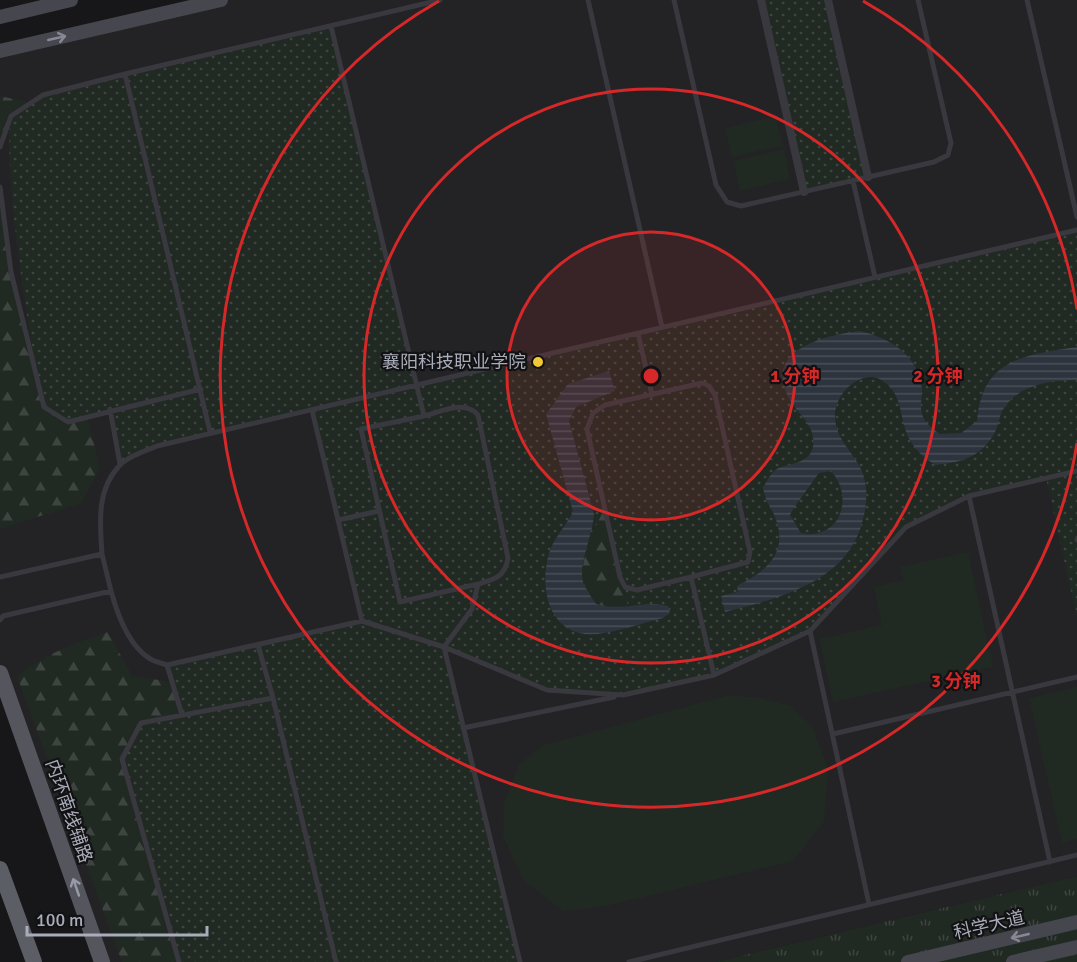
<svg xmlns="http://www.w3.org/2000/svg" width="1077" height="962" viewBox="0 0 1077 962" font-family="Signika,'Noto Sans SC',sans-serif">
	<style>
		.built { fill: #232326 }
		.grass { fill: url(#grass-dots) }
		.forest { fill: url(#forest-firs) }
		.park { fill: url(#park-tufts) }
		.pitch { fill: #212923 }
		.water { fill: url(#water-rules); fill-rule: evenodd }
		.lines { fill: none; stroke-linecap: round; stroke-linejoin: round }
		.service { stroke: #38383e; stroke-width: 5 }
		.pedestrian { stroke: #38383e; stroke-width: 8 }
		.secondary { stroke: #46474e; stroke-width: 14 }
		.primary { stroke: #54555d; stroke-width: 16 }
		.trunk { stroke: #5c5e66; stroke-width: 16 }
		.oneway { stroke: #868994 }
		.oneway2 { stroke: #989ba7 }
		.ring { fill: none; stroke: #d62828; stroke-width: 3 }
		.poi-dot { fill: #f2c835; stroke: #121214; stroke-width: 2 }
		.labels { text-anchor: middle; stroke-width: 4.5; stroke-linejoin: round; paint-order: stroke }
		.poi-label { font-size: 18px; fill: #a9acb9; stroke: #121214; text-anchor: end }
		.street-label { font-size: 18px; fill: #a9acb9; stroke: #121214 }
		.centre { fill: #d62828; stroke: #121214; stroke-width: 3 }
		.ring-label { font-size: 18px; text-anchor: middle; font-weight: bold; fill: #d62828; stroke: #121214; stroke-width: 4.5; stroke-linejoin: round; paint-order: stroke }
	</style>
	<defs>
		<pattern id="grass-dots" width="8" height="8" patternUnits="userSpaceOnUse" patternTransform="scale(1.5)"><rect width="8" height="8" fill="#212923"/><path d="M2 2h.1M6 6h.1" fill="none" stroke="#3e4541" stroke-width="1.8" stroke-linecap="round"/></pattern>
		<pattern id="forest-firs" width="22" height="20" patternUnits="userSpaceOnUse" patternTransform="scale(1.5)"><rect width="22" height="20" fill="#212923"/><path d="M5 1l3.5 6h-7zM16 11l3.5 6h-7z" fill="#3e4541"/></pattern>
		<pattern id="park-tufts" width="24" height="20" patternUnits="userSpaceOnUse" patternTransform="scale(1.5)"><rect width="24" height="20" fill="#212923"/><path d="M3 7l-1-3M5 7V3M7 7l1-3M15 17l-1-3M17 17v-4M19 17l1-3" fill="none" stroke="#3e4541"/></pattern>
		<pattern id="water-rules" width="6" height="5" patternUnits="userSpaceOnUse" patternTransform="scale(1.5)"><rect width="6" height="5" fill="#2d343d"/><path d="M0 2.5h6" fill="none" stroke="#494f57"/></pattern>
	</defs>
	<rect width="100%" height="100%" fill="#171719"/>
	<path class="built" d="M 221,0 L 1077,0 L 1077,876 L 715,962 L 102,962 L 0,673 L 0,51 Z"/>
	<path class="grass" d="M 761,0 L 829,0 L 868,177 L 804,192 Z
		M 331,26 L 417,383 L 1077,230 L 1077,618 L 1046,478 L 969,496 L 906,527 L 810,631 L 714,675 L 623,695 L 547,690 L 444,648 L 520,962 L 179,962 L 122,759 L 141,723 L 182,715 L 167,665 L 361,621 L 312,410 L 157,446 L 120,464 L 110,410 L 68,422 L 44,407 C 31,355 0,154 12,115 C 20,107 33,101 43,95 Z"/>
	<path class="forest" d="M 0,96 L 31,103 L 11,116 L 0,147 Z
		M 0,187 L 11,272 L 44,406 L 68,422 L 87,416 L 100,468 L 81,503 L 0,529 Z
		M 605,508 L 625,587 L 628,608 L 610,608 L 596,604 C 592,597 585,590 584,583 C 578,562 595,527 605,508 Z
		M 108,632 L 132,676 L 172,682 L 182,715 L 141,723 L 122,759 L 179,962 L 122,962 L 17,676 C 46,654 74,643 108,632 Z"/>
	<path class="park" d="M 1077,876 L 1077,962 L 715,962 Z"/>
	<path class="pitch" d="M 776,116 L 783,146 L 732,157 L 725,128 Z
		M 784,149 L 790,179 L 740,191 L 733,161 Z
		M 968,552 L 993,667 L 833,702 L 819,639 L 882,625 L 874,587 L 903,580 L 900,567 Z
		M 1077,687 L 1077,839 L 1062,843 L 1029,698 Z
		M 729,695 L 760,698 L 791,706 L 812,726 L 828,768 L 824,822 L 793,861 L 606,906 L 563,911 L 524,881 L 503,837 L 504,803 L 519,764 L 544,745 Z"/>
	<path class="water" d="M 859,331 C 889,337 920,356 922,390 C 922,400 919,407 923,417 C 926,424 934,429 939,434 L 961,433 L 977,421 C 982,358 1025,355 1077,347 L 1077,380 C 1050,380 1017,385 1002,411 C 999,418 998,427 994,434 C 981,457 960,463 935,465 C 925,458 916,451 910,440 C 899,421 904,398 886,383 C 864,365 836,392 835,414 C 834,440 855,452 863,474 C 868,489 867,504 863,519 C 849,582 779,598 725,612 L 721,596 L 738,592 L 737,586 C 767,571 789,553 775,517 C 770,504 765,502 763,487 C 767,482 771,472 777,469 C 789,462 810,465 813,446 C 816,425 798,415 789,398 C 762,350 826,335 859,331 ZM 831,471 C 855,497 840,541 801,533 L 790,515 L 793,509 L 819,473 Z
		M 609,371 L 615,391 L 576,407 L 569,421 L 594,514 C 593,535 578,564 583,582 C 585,589 592,598 596,604 C 623,612 644,600 668,606 L 670,613 L 663,618 C 642,623 607,636 586,634 C 544,630 539,578 551,548 C 556,536 567,524 573,512 L 546,414 L 568,384 Z"/>
	<g class="lines">
		<path class="service" d="M 588,0 L 662,327
			M 674,0 L 716,185 L 727,202 L 741,206 L 934,162 L 948,155 L 951,143 L 918,0
			M 1027,0 L 1077,217
			M 331,26 L 424,416 C 441,412 465,399 478,415 L 508,558 C 505,577 495,579 478,584 L 472,609 L 444,647 L 520,962
			M 0,147 L 11,116 L 43,95 L 125,74
			M 853,181 L 875,277
			M 0,187 L 11,272 L 44,407 L 68,422 L 201,389
			M 638,333 L 652,395
			M 110,409 L 120,464
			M 312,410 L 362,621
			M 424,416 L 361,429 L 400,602 L 478,584
			M 210,432 L 125,74 L 440,0
			M 969,496 L 1050,862
			M 338,520 L 379,511
			M 1077,539 L 1077,540
			M 102,554 L 111,591
			M 0,577 L 102,554 C 100,523 96,490 120,465 C 128,456 146,451 157,446 L 1077,230
			M 691,577 L 748,562 L 750,552 L 715,395 L 709,386 L 702,383 L 605,405 L 593,413 L 587,429 L 620,577 L 625,587 L 637,590 L 691,577 L 714,675
			M 0,620 L 3,616 L 111,591 C 117,613 128,645 149,658 C 154,662 162,663 167,665 L 362,621 L 444,647 L 547,690 L 623,695 L 664,686 L 714,675 L 810,631 L 906,527 L 969,496 L 1077,471
			M 810,631 L 869,904
			M 167,665 L 182,715
			M 273,698 L 336,962
			M 463,728 L 614,697
			M 833,734 L 1077,677
			M 179,962 L 122,759 L 141,723 L 273,698 L 258,645
			M 629,962 L 1077,855"/>
		<path class="pedestrian" d="M 761,0 L 804,192
			M 828,0 L 868,177"/>
		<path class="secondary" d="M 0,17 L 71,0
			M 0,51 L 221,0
			M 908,962 L 1077,922
			M 1013,962 L 1077,947"/>
		<path class="primary" d="M 0,673 L 102,962"/>
		<path class="trunk" d="M 0,869 L 34,962"/>
	</g>
	<defs><path id="oneway-shaft" d="M-6 0H5M1.5-3L5.5 0L1.5 3" fill="none" stroke-width="1.6" stroke-linecap="round" stroke-linejoin="round" transform="scale(1.5)"/></defs>
	<g class="oneway">
		<use href="#oneway-shaft" transform="translate(57 38) rotate(-13)"/>
		<use href="#oneway-shaft" transform="translate(1020 936) rotate(167)"/>
	</g>
	<use class="oneway2" href="#oneway-shaft" transform="translate(76 887) rotate(-109)"/>
	<circle cx="651" cy="376" r="144" fill="#d62828" fill-opacity=".12"/>
	<g class="ring">
		<circle cx="651" cy="376" r="144"/>
		<circle cx="651" cy="376" r="287"/>
		<path d="M1077 443A431 431 0 1 1 439 1M863 1A431 431 0 0 1 1077 309"/>
	</g>
	<circle class="poi-dot" cx="538" cy="362" r="6"/>
	<g class="labels">
		<g class="poi-label">
			<text x="526" y="368">襄阳科技职业学院</text>
		</g>
		<g class="street-label">
			<text transform="translate(69 811) rotate(71)" y="6">内环南线辅路</text>
			<text transform="translate(989 925) rotate(-13)" y="6">科学大道</text>
		</g>
	</g>
	<circle cx="651" cy="376" r="9" class="centre"/>
	<g class="ring-label">
		<text x="795" y="382">1 分钟</text>
		<text x="938" y="382">2 分钟</text>
		<text x="956" y="687">3 分钟</text>
	</g>
	<path d="M27 926v9h180v-9" fill="none" stroke="#a9acb9" stroke-width="3"/>
	<text x="36" y="926" font-size="18" fill="#a9acb9" stroke="#121214" stroke-width="4.5" paint-order="stroke">100 m</text>
</svg>
